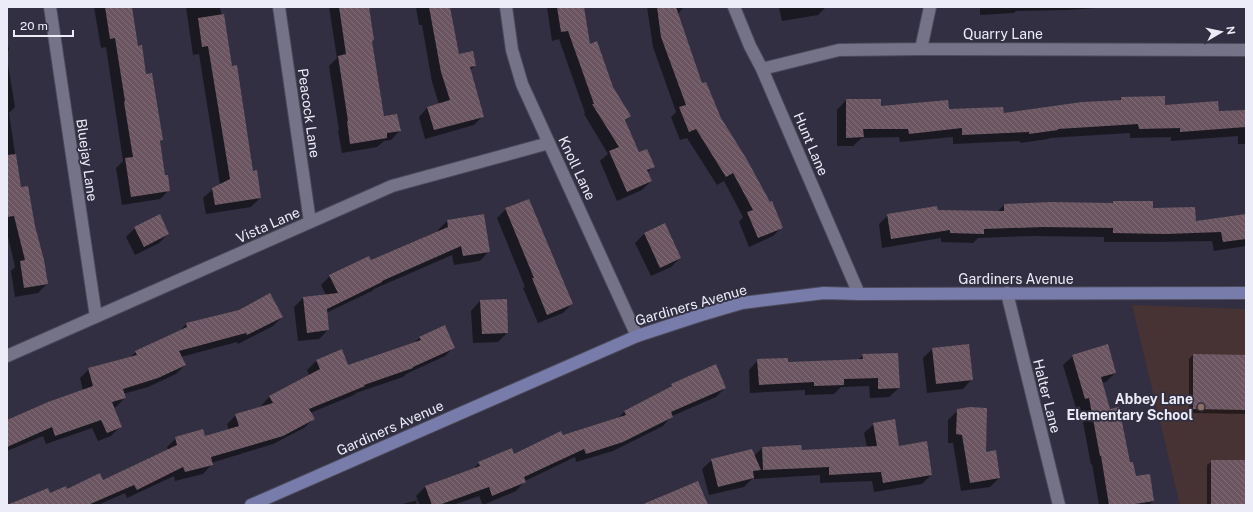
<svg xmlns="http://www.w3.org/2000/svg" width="1253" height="512" viewBox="0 0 1253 512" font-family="'Public Sans',sans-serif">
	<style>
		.education { fill: #483334 }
		.shadow { fill: #0007 }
		.building { fill: url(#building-back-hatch) }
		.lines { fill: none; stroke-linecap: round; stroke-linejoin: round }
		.street-casing { stroke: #4c4a5a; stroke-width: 14 }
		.secondary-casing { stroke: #4c4a5a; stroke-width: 14 }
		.street { stroke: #757388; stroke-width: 12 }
		.secondary { stroke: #787caa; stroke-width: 12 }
		.education-dot { fill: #8d6e63; stroke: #312f41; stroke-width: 1.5 }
		.labels { text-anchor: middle; stroke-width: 3.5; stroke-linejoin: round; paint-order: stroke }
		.street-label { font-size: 14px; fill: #ececf8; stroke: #312f41 }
		.poi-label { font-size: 14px; font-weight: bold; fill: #ececf8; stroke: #312f41; text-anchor: end }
	</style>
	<defs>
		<pattern id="building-back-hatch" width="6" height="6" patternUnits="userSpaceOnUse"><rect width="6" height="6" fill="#6a5560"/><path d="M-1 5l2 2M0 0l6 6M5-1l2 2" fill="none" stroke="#7f6e78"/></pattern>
	</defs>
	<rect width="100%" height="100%" fill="#312f41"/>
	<path class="education" d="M 1132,305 L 1246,309 L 1246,505 L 1180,505 Z"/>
	<path class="shadow" d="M 94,7 L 131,7 L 137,47 L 162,140 L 159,143 L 164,176 L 169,190 L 160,199 L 122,205 L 116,168 L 123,161 L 106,47 L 101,48 Z
		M 186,7 L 220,7 L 252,172 L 260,198 L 251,207 L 206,214 L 203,198 L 213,189 L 220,185 L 199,54 L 193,55 Z
		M 329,7 L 368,7 L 372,41 L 384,118 L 400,130 L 391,140 L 384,141 L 377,147 L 342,153 L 338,131 L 339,130 L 329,66 L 337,58 Z
		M 416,7 L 450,7 L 458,55 L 475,66 L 470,70 L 483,116 L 474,125 L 425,139 L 419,117 L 428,107 L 439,104 L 432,82 L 422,25 L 419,25 Z
		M 547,7 L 583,7 L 589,45 L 612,88 L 630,116 L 625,122 L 639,153 L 654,166 L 647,173 L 651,181 L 642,190 L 617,201 L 600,161 L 608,154 L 584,114 L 585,113 L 559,39 L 552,41 Z
		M 647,7 L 683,7 L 683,8 L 677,15 L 701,85 L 782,227 L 773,236 L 749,247 L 739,222 L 743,217 L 724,181 L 717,185 L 687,138 L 680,140 L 671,117 L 676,112 L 653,47 Z
		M 779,7 L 826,7 L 818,15 L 782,21 Z
		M 980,7 L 1112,7 L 1067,10 L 1016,11 L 1014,13 L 980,15 Z
		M 7,41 L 9,50 L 7,52 Z
		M 7,58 L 15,107 L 9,113 L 20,188 L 47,284 L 38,293 L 15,297 L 11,271 L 15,267 L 7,232 Z
		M 1121,98 L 1164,106 L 1218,112 L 1246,111 L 1246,144 L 1238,144 L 1238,136 L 1171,141 L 1171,137 L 1130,138 L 1130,133 L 1049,138 L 1048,139 L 1020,143 L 1020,141 L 953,144 L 953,137 L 900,142 L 899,137 L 862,138 L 853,146 L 837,146 L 837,110 L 846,100 L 880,107 L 1003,115 L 1118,101 Z
		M 1113,202 L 1152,209 L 1195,222 L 1246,215 L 1246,246 L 1214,251 L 1212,241 L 1156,242 L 1104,242 L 1104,237 L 1033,236 L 978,238 L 973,243 L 941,242 L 941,238 L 882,248 L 879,224 L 888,215 L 937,211 L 997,212 L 1004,205 L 1111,204 Z
		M 506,209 L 572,304 L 563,313 L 538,323 L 523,288 L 525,287 L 497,218 Z
		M 447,221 L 489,251 L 480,261 L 454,265 L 452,255 L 374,289 L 372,291 L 326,313 L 328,330 L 319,339 L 298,341 L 294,307 L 303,298 L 326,295 L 321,285 L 330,276 L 371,261 L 438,232 L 438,230 Z
		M 665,224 L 680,258 L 671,267 L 651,276 L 635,243 L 644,234 Z
		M 135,228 L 168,234 L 159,243 L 135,255 L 126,237 Z
		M 480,301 L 507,333 L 498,342 L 473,343 L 471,311 Z
		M 282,317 L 273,326 L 238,344 L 237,342 L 181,357 L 185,365 L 176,374 L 148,387 L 123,394 L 125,398 L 116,407 L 113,408 L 120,427 L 111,436 L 98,441 L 92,428 L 46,444 L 43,436 L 7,451 L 7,421 L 83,391 L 80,378 L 89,369 L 129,358 L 136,352 L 179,332 L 186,324 Z
		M 420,337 L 454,347 L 445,356 L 406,374 L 403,377 L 356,393 L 354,395 L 310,413 L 313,419 L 304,428 L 273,444 L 211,463 L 212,464 L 203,474 L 175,481 L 174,476 L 127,498 L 125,493 L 98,505 L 18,505 L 49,494 L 103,481 L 168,450 L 167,447 L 176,438 L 205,438 L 229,430 L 227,424 L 236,415 L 262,408 L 261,406 L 270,396 L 310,376 L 307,370 L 317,360 L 348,366 L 413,344 Z
		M 932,349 L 972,379 L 963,389 L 927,393 L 923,358 Z
		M 863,355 L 899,388 L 889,397 L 870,398 L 869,386 L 841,387 L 834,394 L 805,395 L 805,390 L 750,393 L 749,370 L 758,360 L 788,363 L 858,360 Z
		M 1193,355 L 1246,356 L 1246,414 L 1189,413 L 1189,359 Z
		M 1073,356 L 1115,373 L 1106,382 L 1102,383 L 1110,410 L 1135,477 L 1153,501 L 1149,505 L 1099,505 L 1092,464 L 1091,465 L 1080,406 L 1076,408 L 1063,365 Z
		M 672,385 L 725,388 L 716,397 L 672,416 L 663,426 L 613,451 L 576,462 L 575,457 L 525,481 L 516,491 L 483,505 L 479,496 L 453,505 L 420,505 L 418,501 L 416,501 L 417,505 L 399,505 L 418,500 L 416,496 L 425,487 L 473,469 L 479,463 L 514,455 L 563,436 L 617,419 L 625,411 L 666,391 Z
		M 958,410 L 985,453 L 999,478 L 990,487 L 961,491 L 953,443 L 948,443 L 948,420 Z
		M 874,424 L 898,447 L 931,475 L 922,484 L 874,492 L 872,481 L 820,483 L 820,475 L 754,479 L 754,477 L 744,487 L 709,495 L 702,469 L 712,460 L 754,456 L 762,448 L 801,451 L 867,447 L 864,433 Z
		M 1212,461 L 1246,461 L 1246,505 L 1207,505 L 1207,465 Z"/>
	<path class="building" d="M 105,7 L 132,7 L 138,46 L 142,45 L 146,74 L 152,73 L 163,140 L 160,141 L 165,175 L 168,175 L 170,191 L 131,197 L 125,158 L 133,157 L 124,102 L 125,101 L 115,38 L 110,39 Z
		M 339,7 L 369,7 L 374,40 L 372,41 L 384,116 L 397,114 L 401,131 L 387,133 L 387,138 L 350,144 L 347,121 L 348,121 L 338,56 L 346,54 Z
		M 429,7 L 450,7 L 459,54 L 473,51 L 476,66 L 470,67 L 484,117 L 434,130 L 427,107 L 450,100 L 441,72 Z
		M 557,7 L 584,7 L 590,44 L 597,41 L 613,87 L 631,116 L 625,120 L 639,152 L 647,149 L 655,167 L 647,170 L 652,181 L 627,192 L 609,151 L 619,147 L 592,104 L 594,104 L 568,31 L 561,32 Z
		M 657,7 L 676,7 L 702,83 L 706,82 L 721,118 L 746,158 L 770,202 L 772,201 L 783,228 L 758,238 L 747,212 L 753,210 L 733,173 L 726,177 L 696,129 L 689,132 L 679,107 L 686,105 L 661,37 Z
		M 224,14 L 232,66 L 237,65 L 253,171 L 257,170 L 261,198 L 215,205 L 212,188 L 230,179 L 208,46 L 202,47 L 198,18 Z
		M 1165,96 L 1165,105 L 1218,101 L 1219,111 L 1246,110 L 1246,127 L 1180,132 L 1180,128 L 1139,129 L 1138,124 L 1058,129 L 1058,130 L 1029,134 L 1029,132 L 962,135 L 962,128 L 909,134 L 908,129 L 863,129 L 864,137 L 846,138 L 846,99 L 881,99 L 881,106 L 948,100 L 949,109 L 1003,107 L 1004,113 L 1082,102 L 1121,100 L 1121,97 Z
		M 16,154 L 21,187 L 28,186 L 35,226 L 44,260 L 48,284 L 24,288 L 20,261 L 25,260 L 14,216 L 7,217 L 7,155 Z
		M 529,199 L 573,304 L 547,315 L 532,278 L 534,278 L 505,208 Z
		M 1113,201 L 1153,201 L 1153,208 L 1195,207 L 1196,221 L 1246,214 L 1246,239 L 1223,242 L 1221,232 L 1166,234 L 1113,233 L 1113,228 L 1043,227 L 984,229 L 984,234 L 950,233 L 950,230 L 891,239 L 887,214 L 937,206 L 938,210 L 1004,211 L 1004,204 L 1051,202 L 1113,203 Z
		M 160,214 L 169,234 L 144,247 L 134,227 Z
		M 484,214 L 490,252 L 463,256 L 461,246 L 382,281 L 382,282 L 327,309 L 329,330 L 307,333 L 303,297 L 338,293 L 329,275 L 369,256 L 371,260 L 448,227 L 447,220 Z
		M 665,223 L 681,258 L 660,268 L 644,233 Z
		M 270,293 L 283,317 L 247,335 L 246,333 L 179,351 L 186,365 L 158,378 L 123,389 L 126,398 L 112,402 L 122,427 L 107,433 L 101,420 L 55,436 L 52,427 L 7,447 L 7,420 L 48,402 L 93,386 L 88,368 L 137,355 L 135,351 L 187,327 L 186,323 L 239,310 Z
		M 507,299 L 508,333 L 482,334 L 480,300 Z
		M 445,325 L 455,348 L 413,367 L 413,368 L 364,385 L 365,386 L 309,409 L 315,419 L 283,436 L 211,457 L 213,465 L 185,472 L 183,467 L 137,490 L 134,485 L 88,505 L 7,505 L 48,488 L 50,493 L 66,486 L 67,489 L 100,473 L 103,480 L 177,445 L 175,437 L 203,429 L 205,436 L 239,426 L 235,414 L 273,403 L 269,396 L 320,369 L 316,360 L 342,349 L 348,365 L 421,340 L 419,337 Z
		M 969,344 L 973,380 L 936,384 L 932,348 Z
		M 1108,344 L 1116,373 L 1101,377 L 1110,409 L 1119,407 L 1130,462 L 1133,462 L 1136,476 L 1150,474 L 1154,501 L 1129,505 L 1109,505 L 1101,456 L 1100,456 L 1089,398 L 1085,399 L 1072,355 Z
		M 898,353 L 900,388 L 878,389 L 878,378 L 844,379 L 844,385 L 814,386 L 814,382 L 759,385 L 757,359 L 788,358 L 788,362 L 863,359 L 862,354 Z
		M 1193,354 L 1246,355 L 1246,410 L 1193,409 Z
		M 716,364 L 726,388 L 671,412 L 673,417 L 623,442 L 586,454 L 584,449 L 524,477 L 526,482 L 492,496 L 489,487 L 439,505 L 432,505 L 425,486 L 480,466 L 478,462 L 512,448 L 514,454 L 561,431 L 563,435 L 626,415 L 624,411 L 672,386 L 671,384 Z
		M 970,407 L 987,408 L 986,452 L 996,450 L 1000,478 L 970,483 L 962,435 L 956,434 L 957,409 Z
		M 895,419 L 899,446 L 927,441 L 932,475 L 883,483 L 881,472 L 829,475 L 829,467 L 763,470 L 762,447 L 801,445 L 802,450 L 877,446 L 873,423 Z
		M 752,449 L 761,470 L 753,471 L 754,478 L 718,487 L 711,459 Z
		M 1211,460 L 1246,460 L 1246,505 L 1211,504 Z
		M 698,481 L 708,505 L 641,505 Z"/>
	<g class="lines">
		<g class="street-casing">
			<path id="street" d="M 50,7 L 96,317
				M 279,7 L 310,222
				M 506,7 L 512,50 L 522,84 L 637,336
				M 734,7 L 750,46 L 762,69 L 859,294
				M 921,49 L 930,7
				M 762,69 L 839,50 L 921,49 L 1246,50
				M 1007,293 L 1059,505
				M 7,356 L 392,186 L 549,143"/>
		</g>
		<g class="secondary-casing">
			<path id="secondary" d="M 251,505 L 637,336 L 698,316 L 742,303 L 824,293 L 859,294 L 1246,293"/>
		</g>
		<use href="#street" class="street"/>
		<use href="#secondary" class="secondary"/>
	</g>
	<circle class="education-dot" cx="1201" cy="407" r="4"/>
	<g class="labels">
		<g class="street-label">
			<text x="1003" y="39">Quarry Lane</text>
			<text transform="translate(309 113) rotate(82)" y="5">Peacock Lane</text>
			<text transform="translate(811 144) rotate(67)" y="5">Hunt Lane</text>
			<text transform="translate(87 160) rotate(82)" y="5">Bluejay Lane</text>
			<text transform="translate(577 168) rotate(65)" y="5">Knoll Lane</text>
			<text transform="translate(268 225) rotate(-24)" y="5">Vista Lane</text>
			<text x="1016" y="284">Gardiners Avenue</text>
			<text transform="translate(691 305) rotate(-16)" y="5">Gardiners Avenue</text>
			<text transform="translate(1047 396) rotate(76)" y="5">Halter Lane</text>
			<text transform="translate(390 428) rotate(-24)" y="5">Gardiners Avenue</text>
		</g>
		<g class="poi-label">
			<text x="1193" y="404">Abbey Lane<tspan x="1193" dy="16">Elementary School</tspan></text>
		</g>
	</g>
	<rect width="1253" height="512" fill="none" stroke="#ececf8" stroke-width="16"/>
	<g transform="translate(1221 32) rotate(81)" stroke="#312f41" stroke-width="3" paint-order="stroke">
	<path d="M0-3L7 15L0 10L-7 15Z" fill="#ececf8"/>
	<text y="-6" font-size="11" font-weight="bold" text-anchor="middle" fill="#ececf8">N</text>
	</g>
	<path d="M14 30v6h59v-6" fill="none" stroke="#ececf8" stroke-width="2"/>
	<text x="20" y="30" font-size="12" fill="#ececf8" stroke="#312f41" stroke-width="3" paint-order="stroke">20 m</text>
</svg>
